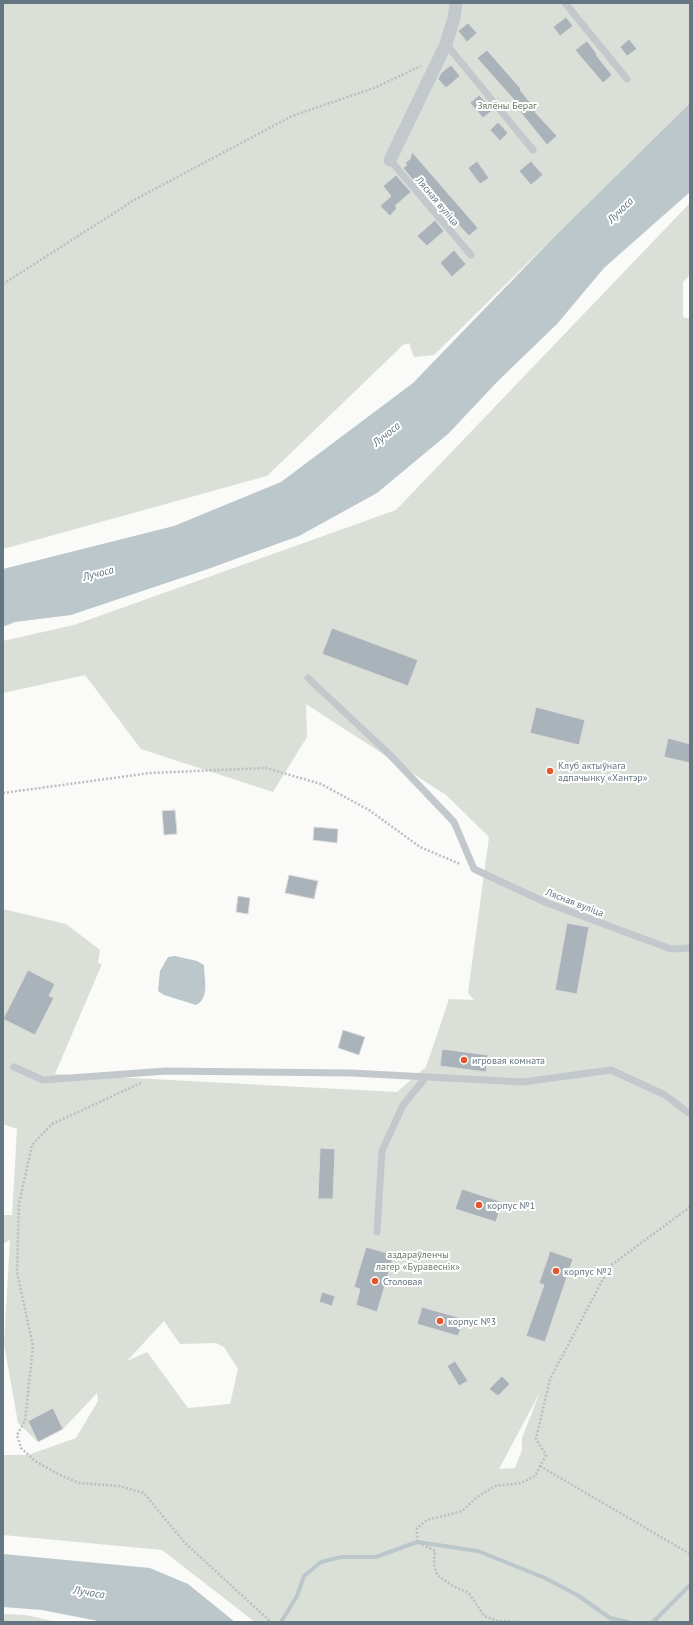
<svg xmlns="http://www.w3.org/2000/svg" width="693" height="1625" viewBox="0 0 693 1625" font-family="'PT Sans',sans-serif">
	<style>
		.green { fill: #dadfd7; fill-rule: evenodd }
		.water { fill: #bbc7cb }
		.lines { fill: none; stroke-linecap: round; stroke-linejoin: round }
		.stream { stroke: #bbc7cb; stroke-width: 4 }
		.building { fill: #aab3b9; stroke: #dcdcda }
		.path { stroke: #bbbfc2; stroke-width: 2.5; stroke-dasharray: 2 2; stroke-linecap: butt }
		.lane { stroke: #c3c8cc; stroke-width: 7 }
		.street { stroke: #c3c8cc; stroke-width: 13 }
		.poi-dot { fill: #e4572e; stroke: #fff; stroke-width: 1.5 }
		.labels { text-anchor: middle; stroke-width: 4; stroke-linejoin: round; paint-order: stroke }
		.park-label { font-size: 10px; fill: #687a64; stroke: #fff }
		.street-label { font-size: 10px; fill: #657683; stroke: #fff }
		.poi-label { font-size: 10px; fill: #657683; stroke: #fff; text-anchor: start }
		.water-label { font-size: 11px; font-style: italic; fill: #60757c; stroke: #fff }
	</style>
	<rect width="100%" height="100%" fill="#fafaf8"/>
	<path class="green" d="M 3,3 L 690,3 L 690,103 L 434,355 L 414,357 L 409,343 L 403,345 L 267,476 L 3,549 Z
		M 690,203 L 690,275 L 683,282 L 683,317 L 690,319 L 690,1622 L 255,1622 L 162,1550 L 3,1535 L 3,1455 L 28,1455 L 76,1438 L 98,1401 L 97,1393 L 63,1429 L 38,1442 L 18,1423 L 4,1344 L 10,1240 L 3,1244 L 3,1215 L 12,1215 L 17,1129 L 3,1124 L 3,909 L 66,924 L 100,950 L 98,963 L 102,964 L 55,1074 L 397,1092 L 426,1067 L 449,999 L 474,1000 L 468,993 L 489,837 L 446,795 L 306,704 L 307,737 L 273,792 L 141,749 L 85,675 L 3,693 L 3,641 L 74,625 L 396,510 ZM 164,1321 L 180,1344 L 216,1343 L 224,1347 L 238,1369 L 230,1404 L 188,1408 L 147,1352 L 127,1361 ZM 540,1392 L 522,1438 L 522,1450 L 515,1468 L 499,1469 Z
		M 3,1614 L 25,1615 L 57,1622 L 3,1622 Z"/>
	<path class="water" d="M 690,103 L 690,192 L 604,268 L 557,324 L 498,381 L 448,434 L 377,493 L 299,536 L 208,569 L 71,615 L 15,622 L 3,627 L 3,569 L 174,526 L 281,482 L 413,383 L 555,236 Z
		M 175,956 L 197,961 L 204,965 C 204,978 210,998 196,1005 L 164,995 L 158,991 L 160,971 L 168,957 Z
		M 3,1554 L 150,1568 L 188,1584 L 235,1622 L 103,1622 L 42,1610 L 3,1607 Z"/>
	<g class="lines">
		<path class="stream" d="M 281,1622 L 297,1596 L 304,1576 L 321,1562 L 341,1557 L 376,1557 L 417,1542 L 478,1551 L 545,1578 L 579,1596 L 610,1618 L 628,1622
			M 653,1622 L 690,1585"/>
	</g>
	<path class="building" d="M 566,17 L 573,26 L 560,36 L 553,27 Z
		M 468,23 L 477,33 L 467,42 L 458,31 Z
		M 629,39 L 637,49 L 627,56 L 620,47 Z
		M 587,41 L 597,54 L 596,55 L 612,75 L 603,83 L 575,50 Z
		M 487,50 L 521,89 L 520,90 L 537,111 L 535,112 L 557,136 L 547,145 L 514,104 L 516,102 L 477,58 Z
		M 451,65 L 460,76 L 446,88 L 438,79 L 441,73 Z
		M 479,95 L 493,110 L 483,118 L 470,103 Z
		M 498,122 L 508,133 L 500,141 L 490,130 Z
		M 412,152 L 478,228 L 469,236 L 455,221 L 451,224 L 442,213 L 445,210 L 421,183 L 418,186 L 403,168 L 407,165 L 405,163 L 410,159 Z
		M 477,161 L 489,178 L 480,184 L 468,168 Z
		M 531,161 L 543,175 L 531,185 L 519,171 Z
		M 396,175 L 411,192 L 395,206 L 397,208 L 390,216 L 380,206 L 391,196 L 383,186 Z
		M 435,220 L 444,231 L 427,246 L 417,236 Z
		M 454,250 L 466,264 L 452,277 L 440,263 Z
		M 332,628 L 418,660 L 408,686 L 322,654 Z
		M 536,707 L 585,720 L 579,745 L 530,733 Z
		M 668,738 L 690,744 L 690,763 L 664,757 Z
		M 175,810 L 177,834 L 164,835 L 162,811 Z
		M 314,827 L 338,829 L 337,843 L 313,840 Z
		M 289,875 L 318,881 L 314,899 L 285,893 Z
		M 238,896 L 250,898 L 248,914 L 236,912 Z
		M 567,923 L 589,927 L 577,994 L 555,990 Z
		M 28,970 L 55,984 L 49,996 L 54,998 L 35,1035 L 3,1019 Z
		M 343,1030 L 365,1037 L 359,1055 L 338,1048 Z
		M 442,1049 L 488,1055 L 486,1072 L 440,1066 Z
		M 320,1148 L 335,1149 L 333,1199 L 318,1199 Z
		M 462,1189 L 502,1202 L 496,1222 L 455,1209 Z
		M 366,1247 L 394,1255 L 377,1312 L 356,1305 L 360,1289 L 354,1287 Z
		M 550,1251 L 573,1259 L 545,1342 L 526,1336 L 544,1285 L 539,1283 Z
		M 322,1292 L 335,1296 L 332,1306 L 319,1302 Z
		M 422,1307 L 464,1319 L 458,1336 L 417,1324 Z
		M 455,1361 L 468,1381 L 459,1386 L 447,1366 Z
		M 502,1376 L 510,1384 L 498,1396 L 489,1389 Z
		M 53,1408 L 63,1429 L 38,1442 L 28,1421 Z"/>
	<g class="lines">
		<path class="path" d="M 3,284 L 136,199 L 292,116 L 374,88 L 421,66
			M 3,793 L 150,773 L 266,768 L 321,784 L 369,810 L 420,847 L 460,864
			M 141,1083 L 52,1124 L 32,1145 L 19,1204 L 17,1272 L 33,1346 L 25,1421 L 17,1435 L 21,1448 L 35,1461 L 60,1475 L 79,1483 L 119,1486 L 144,1493 L 185,1543 L 271,1622
			M 540,1466 L 690,1554
			M 518,1622 L 498,1621 L 484,1616 L 469,1593 L 453,1586 L 437,1575 L 434,1564 L 435,1551 L 417,1542 L 417,1528 L 427,1520 L 462,1511 L 477,1497 L 495,1486 L 521,1483 L 535,1476 L 546,1455 L 536,1439 L 550,1379 L 610,1266 L 690,1207"/>
		<path class="lane" d="M 565,3 L 627,79
			M 446,44 L 533,150
			M 390,160 L 471,255
			M 308,678 L 390,755 L 454,822 L 474,869 L 547,903 L 671,949 L 690,948
			M 14,1067 L 43,1080 L 166,1071 L 351,1073 L 523,1082 L 611,1070 L 665,1095 L 690,1114
			M 377,1232 L 382,1151 L 403,1105 L 426,1077"/>
		<path class="street" d="M 390,160 L 446,44 L 454,18 L 456,3"/>
	</g>
	<g class="poi-dot">
		<circle cx="550" cy="771" r="4"/>
		<circle cx="464" cy="1060" r="4"/>
		<circle cx="479" cy="1205" r="4"/>
		<circle cx="556" cy="1271" r="4"/>
		<circle cx="375" cy="1281" r="4"/>
		<circle cx="440" cy="1321" r="4"/>
	</g>
	<g class="labels">
		<g class="park-label">
			<text x="507" y="109">Зялёны Бераг</text>
			<text x="418" y="1258">аздараўленчы<tspan x="418" dy="12">лагер «Буравеснік»</tspan></text>
		</g>
		<g class="street-label">
			<text transform="translate(438 201) rotate(50)" y="4">Лясная вуліца</text>
			<text transform="translate(575 902) rotate(21)" y="4">Лясная вуліца</text>
		</g>
		<g class="poi-label">
			<text x="558" y="769">Клуб актыўнага<tspan x="558" dy="12">адпачынку «Хантэр»</tspan></text>
			<text x="472" y="1064">игровая комната</text>
			<text x="487" y="1209">корпус №1</text>
			<text x="564" y="1275">корпус №2</text>
			<text x="383" y="1285">Столовая</text>
			<text x="448" y="1325">корпус №3</text>
		</g>
		<g class="water-label">
			<text transform="translate(620 210) rotate(-45)" y="4">Лучоса</text>
			<text transform="translate(386 434) rotate(-39)" y="4">Лучоса</text>
			<text transform="translate(98 573) rotate(-15)" y="4">Лучоса</text>
			<text transform="translate(89 1592) rotate(9)" y="4">Лучоса</text>
		</g>
	</g>
	<rect width="693" height="1625" fill="none" stroke="#657683" stroke-width="8"/>
</svg>
